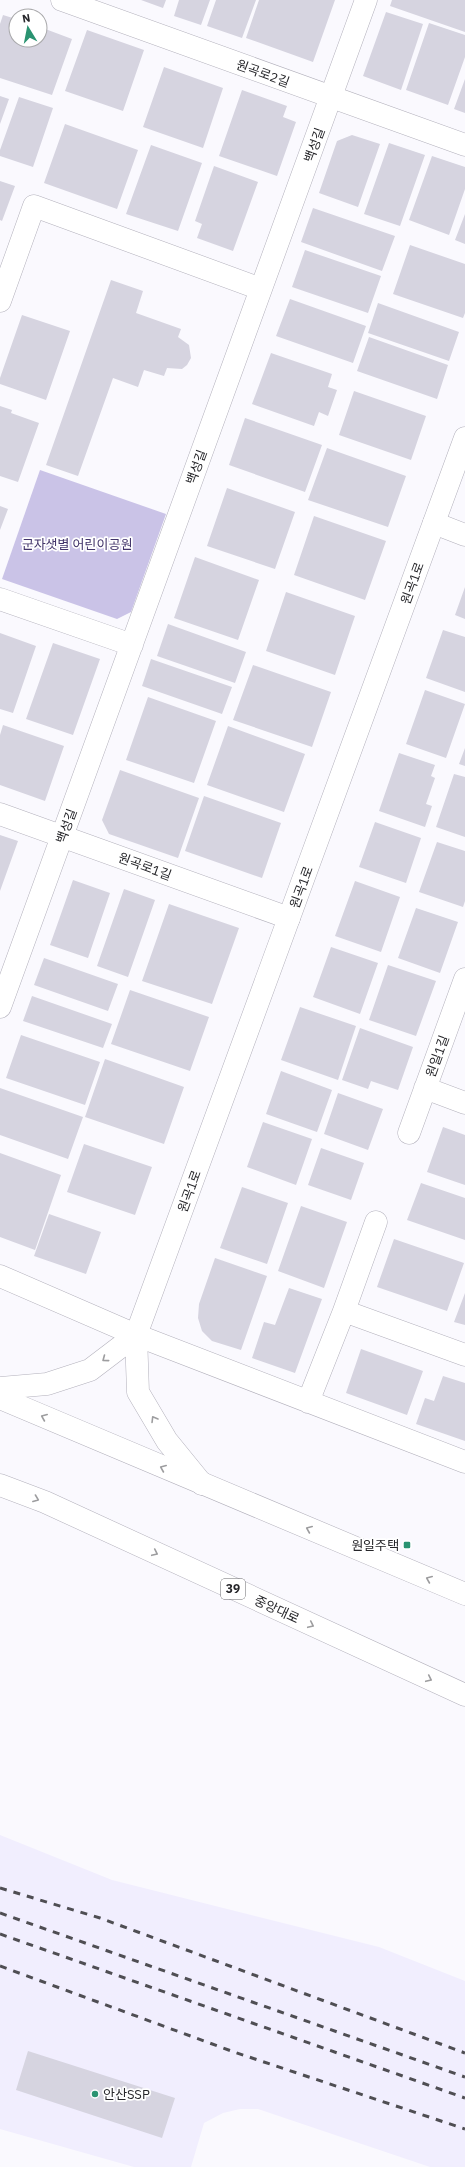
<svg xmlns="http://www.w3.org/2000/svg" width="465" height="2167" viewBox="0 0 465 2167" font-family="'IBM Plex Sans','Noto Sans KR',sans-serif">
	<style>
		.built { fill: #f1eefe }
		.green { fill: #cac3e7 }
		.building { fill: #d6d4e0 }
		.lines { fill: none; stroke-linecap: round; stroke-linejoin: round }
		.minor-casing { stroke: #b3b1bc; stroke-width: 23 }
		.tertiary-casing { stroke: #b3b1bc; stroke-width: 23 }
		.primary-casing { stroke: #b3b1bc; stroke-width: 23 }
		.minor { stroke: #fff; stroke-width: 22 }
		.tertiary { stroke: #fff; stroke-width: 22 }
		.primary { stroke: #fff; stroke-width: 22 }
		.rail { stroke: #4f4e53; stroke-width: 3; stroke-dasharray: 7 7; stroke-linecap: butt }
		.oneway { stroke: #9d9d9f }
		.poi-dot { fill: #2a9371; stroke: #fff; stroke-width: 1.5 }
		.labels { text-anchor: middle; stroke-width: 3.5; stroke-linejoin: round; paint-order: stroke }
		.shield { fill: #fff; stroke: #67676a; stroke-width: 1 }
		.shield-label { font-size: 12px; font-weight: bold; fill: #26262a }
		.street-label { font-size: 13px; fill: #26262a; stroke: #fff }
		.park-label { font-size: 13px; fill: #42346a; stroke: #fff }
		.poi-label { font-size: 13px; fill: #26262a; stroke: #fff; text-anchor: end }
	</style>
	<rect width="100%" height="100%" fill="#faf9fe"/>
	<path class="built" d="M 0,1835 L 112,1880 L 379,1947 L 465,1981 L 465,2167 L 430,2167 L 258,2109 L 240,2109 L 223,2113 L 204,2123 L 191,2167 L 134,2167 L 0,2129 Z"/>
	<path class="green" d="M 40,470 L 166,514 L 131,612 L 117,619 L 2,579 Z"/>
	<path class="building" d="M 141,0 L 166,0 L 163,8 Z
		M 179,0 L 210,0 L 201,25 L 174,16 Z
		M 216,0 L 256,0 L 242,38 L 207,26 Z
		M 259,0 L 335,0 L 313,62 L 246,38 Z
		M 392,0 L 465,0 L 465,32 L 390,6 Z
		M 386,12 L 423,24 L 401,90 L 363,76 Z
		M 3,15 L 16,19 L 16,40 L 40,40 L 40,27 L 72,39 L 52,95 L 0,78 L 0,24 Z
		M 429,23 L 465,35 L 465,57 L 448,105 L 406,90 Z
		M 87,30 L 144,50 L 123,111 L 65,91 Z
		M 164,67 L 223,88 L 203,148 L 143,127 Z
		M 465,79 L 465,113 L 454,109 Z
		M 242,90 L 287,106 L 283,117 L 296,122 L 277,176 L 219,156 Z
		M 0,96 L 9,99 L 0,124 Z
		M 19,97 L 53,108 L 33,167 L 0,156 L 0,150 Z
		M 65,124 L 138,150 L 117,209 L 44,183 Z
		M 352,135 L 380,144 L 358,207 L 319,193 L 337,141 Z
		M 389,143 L 425,155 L 400,226 L 364,214 Z
		M 151,145 L 202,163 L 178,231 L 126,214 Z
		M 432,156 L 465,167 L 465,189 L 449,235 L 409,220 Z
		M 214,166 L 258,182 L 233,251 L 197,238 L 202,224 L 195,221 Z
		M 0,181 L 15,186 L 2,221 L 0,220 Z
		M 313,208 L 395,236 L 382,271 L 301,242 Z
		M 465,214 L 465,244 L 455,240 Z
		M 410,245 L 465,264 L 465,313 L 463,318 L 393,294 Z
		M 305,250 L 381,276 L 368,313 L 292,287 Z
		M 111,280 L 143,291 L 136,313 L 181,329 L 178,337 L 189,345 L 191,358 L 187,365 L 182,369 L 167,368 L 164,376 L 144,370 L 138,387 L 113,378 L 78,476 L 46,465 Z
		M 290,299 L 366,326 L 353,363 L 276,336 Z
		M 378,303 L 459,332 L 449,361 L 368,333 Z
		M 22,315 L 70,331 L 46,400 L 0,384 L 0,378 Z
		M 369,337 L 448,365 L 437,399 L 357,371 Z
		M 271,353 L 332,374 L 328,387 L 337,390 L 328,416 L 319,412 L 314,426 L 252,404 Z
		M 354,391 L 426,416 L 411,460 L 339,435 Z
		M 0,406 L 12,410 L 11,413 L 39,423 L 18,482 L 0,476 Z
		M 245,418 L 322,445 L 305,492 L 229,465 Z
		M 327,448 L 406,476 L 388,527 L 308,500 Z
		M 227,488 L 295,512 L 275,569 L 207,546 Z
		M 0,506 L 8,509 L 0,530 Z
		M 314,516 L 386,541 L 365,600 L 294,575 Z
		M 195,557 L 259,580 L 238,640 L 174,618 Z
		M 465,587 L 465,619 L 455,615 Z
		M 286,592 L 355,616 L 335,675 L 266,651 Z
		M 168,624 L 246,652 L 235,683 L 157,656 Z
		M 443,630 L 465,637 L 465,692 L 426,678 Z
		M 0,633 L 36,646 L 13,713 L 0,709 Z
		M 53,643 L 100,659 L 73,735 L 26,719 Z
		M 151,659 L 232,687 L 222,714 L 142,686 Z
		M 253,665 L 331,692 L 312,747 L 233,720 Z
		M 425,690 L 465,704 L 446,758 L 406,744 Z
		M 148,697 L 216,721 L 194,783 L 126,760 Z
		M 3,725 L 64,746 L 45,801 L 0,785 L 0,735 Z
		M 228,726 L 305,754 L 284,812 L 207,785 Z
		M 465,748 L 465,766 L 459,764 Z
		M 399,753 L 435,765 L 431,776 L 435,778 L 426,804 L 432,806 L 425,827 L 379,811 Z
		M 120,770 L 199,798 L 178,858 L 109,834 L 102,820 Z
		M 454,774 L 465,777 L 465,837 L 436,827 Z
		M 204,796 L 281,823 L 262,878 L 185,851 Z
		M 375,822 L 421,838 L 406,883 L 359,867 Z
		M 0,835 L 18,841 L 0,891 Z
		M 437,842 L 465,851 L 465,901 L 463,907 L 419,892 Z
		M 73,880 L 110,893 L 88,958 L 50,945 Z
		M 355,881 L 400,897 L 381,952 L 335,936 Z
		M 124,889 L 155,900 L 128,977 L 97,966 Z
		M 169,904 L 239,928 L 212,1004 L 142,981 Z
		M 416,908 L 458,922 L 440,973 L 398,958 Z
		M 331,947 L 378,963 L 360,1014 L 313,997 Z
		M 44,958 L 118,984 L 108,1011 L 34,985 Z
		M 388,965 L 436,981 L 416,1036 L 369,1020 Z
		M 130,990 L 209,1017 L 190,1071 L 111,1044 Z
		M 32,996 L 112,1024 L 103,1048 L 23,1021 Z
		M 300,1007 L 356,1026 L 338,1080 L 281,1060 Z
		M 360,1028 L 413,1047 L 398,1090 L 371,1081 L 368,1089 L 342,1080 Z
		M 21,1035 L 100,1062 L 85,1105 L 6,1078 Z
		M 105,1059 L 184,1087 L 164,1144 L 85,1117 Z
		M 281,1071 L 332,1090 L 317,1132 L 266,1114 Z
		M 0,1088 L 83,1117 L 68,1159 L 0,1135 Z
		M 338,1093 L 383,1109 L 368,1150 L 324,1134 Z
		M 263,1122 L 312,1139 L 296,1185 L 247,1167 Z
		M 443,1127 L 465,1135 L 465,1185 L 427,1172 Z
		M 84,1144 L 152,1167 L 135,1215 L 67,1192 Z
		M 321,1148 L 364,1163 L 351,1200 L 308,1185 Z
		M 0,1153 L 61,1175 L 35,1250 L 0,1237 Z
		M 421,1183 L 465,1198 L 465,1240 L 407,1220 Z
		M 242,1187 L 288,1203 L 267,1264 L 220,1248 Z
		M 301,1206 L 347,1222 L 324,1288 L 278,1271 Z
		M 49,1214 L 101,1232 L 86,1274 L 34,1256 Z
		M 394,1239 L 464,1263 L 447,1311 L 377,1287 Z
		M 215,1258 L 267,1276 L 241,1350 L 212,1341 L 202,1331 L 198,1318 L 199,1304 Z
		M 289,1288 L 322,1299 L 295,1373 L 252,1358 L 264,1322 L 275,1325 Z
		M 465,1293 L 465,1325 L 454,1322 Z
		M 361,1349 L 423,1371 L 407,1415 L 346,1393 Z
		M 443,1376 L 465,1383 L 465,1441 L 416,1424 L 425,1398 L 434,1401 Z
		M 28,2051 L 175,2098 L 162,2138 L 16,2090 Z"/>
	<g class="lines">
		<g class="minor-casing">
			<path id="minor" d="M 62,0 L 465,145
				M 0,301 L 34,206 L 261,289
				M 434,523 L 465,535
				M 0,599 L 132,645
				M 0,814 L 289,918
				M 0,1007 L 366,0
				M 425,1088 L 465,1103
				M 409,1133 L 465,979
				M 376,1222 L 344,1311 L 465,1355
				M 0,1276 L 136,1335 L 465,1462
				M 308,1402 L 344,1311"/>
		</g>
		<g class="tertiary-casing">
			<path id="tertiary" d="M 0,1388 L 47,1384 L 90,1370 L 136,1335
				M 202,1484 L 167,1441 L 138,1392 L 136,1335 L 465,438"/>
		</g>
		<g class="primary-casing">
			<path id="primary" d="M 0,1398 L 465,1594
				M 0,1485 L 45,1502 L 465,1695"/>
		</g>
		<use href="#minor" class="minor"/>
		<use href="#tertiary" class="tertiary"/>
		<use href="#primary" class="primary"/>
		<path class="rail" d="M 0,1888 L 100,1918 L 465,2053
			M 0,1913 L 465,2077
			M 0,1934 L 465,2098
			M 0,1966 L 234,2052 L 465,2129"/>
	</g>
	<defs><path id="oneway-chevron" d="M-2-3.5L2.5 0L-2 3.5" fill="none" stroke-width="1.6" stroke-linecap="round" stroke-linejoin="round"/></defs>
	<g class="oneway">
		<use href="#oneway-chevron" transform="translate(105 1359) rotate(143)"/>
		<use href="#oneway-chevron" transform="translate(44 1417) rotate(-157)"/>
		<use href="#oneway-chevron" transform="translate(154 1419) rotate(-121)"/>
		<use href="#oneway-chevron" transform="translate(163 1468) rotate(-157)"/>
		<use href="#oneway-chevron" transform="translate(36 1499) rotate(21)"/>
		<use href="#oneway-chevron" transform="translate(309 1529) rotate(-157)"/>
		<use href="#oneway-chevron" transform="translate(155 1553) rotate(25)"/>
		<use href="#oneway-chevron" transform="translate(429 1579) rotate(-157)"/>
		<use href="#oneway-chevron" transform="translate(311 1625) rotate(25)"/>
		<use href="#oneway-chevron" transform="translate(429 1679) rotate(25)"/>
	</g>
	<g class="poi-dot">
		<rect x="403" y="1541" width="8" height="8" rx="2"/>
		<circle cx="95" cy="2094" r="4"/>
	</g>
	<g class="labels">
		<rect class="shield" x="221" y="1579" width="24" height="20" rx="3"/>
		<g class="shield-label">
			<text x="233" y="1593">39</text>
		</g>
		<g class="street-label">
			<text transform="translate(263 73) rotate(20)" y="5">원곡로2길</text>
			<text transform="translate(314 145) rotate(-70)" y="5">백성길</text>
			<text transform="translate(196 467) rotate(-70)" y="5">백성길</text>
			<text transform="translate(412 583) rotate(-70)" y="5">원곡1로</text>
			<text transform="translate(66 826) rotate(-70)" y="5">백성길</text>
			<text transform="translate(145 866) rotate(20)" y="5">원곡로1길</text>
			<text transform="translate(301 887) rotate(-70)" y="5">원곡1로</text>
			<text transform="translate(437 1056) rotate(-70)" y="5">원일1길</text>
			<text transform="translate(189 1191) rotate(-70)" y="5">원곡1로</text>
			<text transform="translate(277 1609) rotate(25)" y="5">중앙대로</text>
		</g>
		<g class="park-label">
			<text x="77" y="549">군자샛별 어린이공원</text>
		</g>
		<g class="poi-label">
			<text x="399" y="1550">원일주택</text>
			<text x="103" y="2099" text-anchor="start">안산SSP</text>
		</g>
	</g>
	<g transform="translate(28 28) rotate(350)"><circle r="19" fill="#ffffff" stroke="#a8a8aa"/>
	<path d="M0-3L7 15L0 10L-7 15Z" fill="#2a9371"/>
	<text y="-6" font-size="11" font-weight="bold" text-anchor="middle" fill="#26262a">N</text>
	</g>
</svg>
